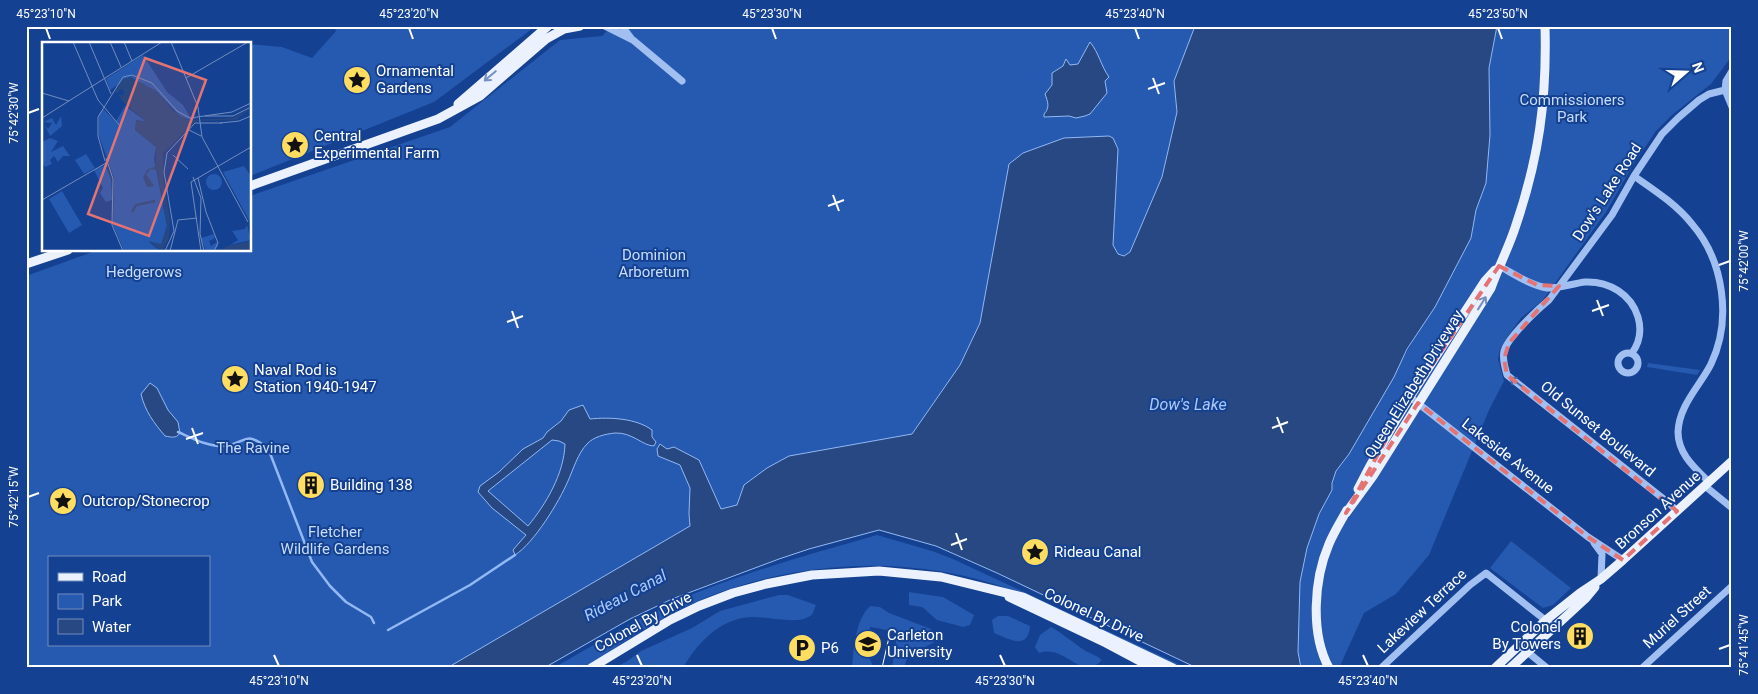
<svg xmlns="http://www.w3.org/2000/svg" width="1758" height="694" viewBox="0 0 1758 694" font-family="Roboto,sans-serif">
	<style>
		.green { fill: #2659b0; fill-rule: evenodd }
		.water { fill: #274883; stroke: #93b9f4; fill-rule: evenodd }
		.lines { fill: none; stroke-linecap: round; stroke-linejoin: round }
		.stream { stroke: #93b9f4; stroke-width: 2.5 }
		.minor { stroke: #a1bff1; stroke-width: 7 }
		.major { stroke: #ebf1ff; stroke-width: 9 }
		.tram { stroke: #fff; stroke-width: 1 }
		.oneway { stroke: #7590c2 }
		.oneway2 { stroke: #456db3 }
		.marked { fill: none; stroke: #e47373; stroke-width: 4; stroke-dasharray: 10 6; stroke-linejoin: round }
		.ticks { fill: none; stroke: #fff; stroke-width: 2 }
		.labels { text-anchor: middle; stroke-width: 4; stroke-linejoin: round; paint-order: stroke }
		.poi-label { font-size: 15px; fill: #fff; stroke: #144191; text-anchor: start }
		.park-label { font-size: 15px; fill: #c8dcfc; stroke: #144191 }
		.street-label { font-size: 15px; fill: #fff; stroke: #144191 }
		.water-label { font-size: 16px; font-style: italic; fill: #adc9f8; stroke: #144191 }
		.inset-river { fill: none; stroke: #274883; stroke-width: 2.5 }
		.inset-road { fill: none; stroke: #728dbd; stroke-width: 1 }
		.view { fill: #e47373; fill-opacity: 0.15; stroke: #e47373; stroke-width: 2.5 }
		.inset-edge { fill: none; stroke: #fff; stroke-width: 2.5 }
		.neatline { fill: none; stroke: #fff; stroke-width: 2 }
		.ticks-label { font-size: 12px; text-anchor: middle; fill: #fff }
	</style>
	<rect width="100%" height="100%" fill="#144191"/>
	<path class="green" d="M 333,26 L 536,26 L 434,102 L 250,176 L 249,44 L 282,47 L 312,58 L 336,31 Z
		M 612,26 L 1195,26 L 1174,81 L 1177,112 L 1162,177 L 1130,252 L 1124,256 L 1118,254 L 1113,245 L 1118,149 L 1009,164 L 980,323 L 960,365 L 912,434 L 789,456 L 767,468 L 744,485 L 737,505 L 720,509 L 447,668 L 26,668 L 26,276 L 98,250 L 250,250 L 250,196 L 450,127 L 560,40 L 602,36 ZM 49,558 L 209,558 L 209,645 L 49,645 Z
		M 1497,26 L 1732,26 L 1732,56 L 1711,84 L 1672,115 L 1656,131 L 1633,165 L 1606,212 L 1543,300 L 1521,318 L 1508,336 L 1500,349 L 1498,359 L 1504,381 L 1489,410 L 1429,555 L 1396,594 L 1364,613 L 1339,668 L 1301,668 L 1298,652 L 1300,582 L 1307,548 L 1319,514 L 1332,490 L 1332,483 L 1336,471 L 1349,454 L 1471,238 L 1476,210 L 1486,183 L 1490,135 L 1489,68 Z
		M 1648,363 L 1700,370 L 1697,375 L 1647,367 Z
		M 877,535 L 932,551 L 953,559 L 1187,668 L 1181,668 C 1124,641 1068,611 1009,589 C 912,554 800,560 705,598 C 676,610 649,626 622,643 C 610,651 597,662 584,667 C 576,670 562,668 553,668 C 588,649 622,627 657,610 C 727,577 803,556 877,535 Z
		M 1511,541 L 1571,588 L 1553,605 L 1543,608 L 1490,568 Z
		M 909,592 L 943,597 L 974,615 L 970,625 L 963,627 L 937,620 L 922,607 L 909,605 Z
		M 779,595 L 788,595 L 816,605 L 812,615 C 808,617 803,620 798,620 C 783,621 767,617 751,617 C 721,618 697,643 683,668 L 613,668 L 626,662 L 641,651 L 692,628 L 720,611 Z
		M 870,606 L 880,607 L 889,613 L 931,629 L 936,637 L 933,643 L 925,647 L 910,648 L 904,668 L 892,668 L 897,634 L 893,631 L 870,627 L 868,655 L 874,668 L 852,668 C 854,647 855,621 870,606 Z
		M 998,616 L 1008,616 L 1030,626 C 1028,651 1009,639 994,633 L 992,620 Z
		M 1051,627 C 1062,633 1071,641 1081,648 C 1088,653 1095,654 1102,660 C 1080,683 1067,644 1039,653 L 1035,647 L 1040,635 Z"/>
	<path class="water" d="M 1195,26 L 1497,26 L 1489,68 L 1490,135 L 1486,183 L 1476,210 L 1471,238 L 1435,307 L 1407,349 L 1394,377 L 1349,454 L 1336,471 L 1332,483 L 1332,490 L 1319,514 L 1307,548 L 1300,582 L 1298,652 L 1301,668 L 1197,668 L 997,573 L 936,546 L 879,530 L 809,549 L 779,559 L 672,599 L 630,619 L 544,668 L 447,668 L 690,526 L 689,514 L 690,488 L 680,465 L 658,456 L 657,449 L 660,444 L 667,449 L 674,447 L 699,460 L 721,509 L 737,505 L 744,485 L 767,468 L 789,456 L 912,434 L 960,365 L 980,323 L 1009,164 L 1023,153 L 1064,138 L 1109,136 L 1113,138 L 1118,149 L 1113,245 L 1118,254 L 1124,256 L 1130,252 L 1162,177 L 1177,112 L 1174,81 Z
		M 1090,42 C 1099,53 1101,66 1109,77 L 1105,81 L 1107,93 L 1090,114 L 1085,116 L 1076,118 L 1069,116 L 1044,117 L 1044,114 C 1050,108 1048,102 1045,94 L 1052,85 L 1052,73 L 1063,66 L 1066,59 L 1070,65 L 1078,64 Z
		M 150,383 L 157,388 L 168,410 L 178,422 L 180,433 C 176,439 171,437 165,436 C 154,423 145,411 141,394 Z
		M 583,405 L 590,419 C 609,417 636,418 652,430 L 652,437 L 656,442 L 654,446 C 643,446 632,432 615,433 C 605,434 593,437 587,444 C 578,453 573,470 568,481 C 559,502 534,543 515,555 L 513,550 L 526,535 L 492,508 L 478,492 L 480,486 L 499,472 L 523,449 L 543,438 L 547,432 L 561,421 L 569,410 ZM 552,440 L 559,441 L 565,444 C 564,474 546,504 528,526 L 488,491 Z"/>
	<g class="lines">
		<path class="stream" d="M 178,432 C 192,438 208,447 224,446 C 248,444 242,429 268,448 L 312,562 L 330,586 L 346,602 L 371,617 L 374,623
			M 388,630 L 470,585 L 515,555"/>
		<path class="minor" d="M 605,26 L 633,40 L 682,81
			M 622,26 L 631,38
			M 1732,91 L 1725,90 L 1732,107
			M 1634,176 C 1654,190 1676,204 1692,224 C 1724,261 1732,320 1711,364 C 1700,386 1679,405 1678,432 C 1678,454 1695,468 1709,482
			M 1499,266 C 1514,274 1530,285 1547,288 C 1556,289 1575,283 1585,282 C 1609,281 1631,294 1638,317 C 1642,331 1640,342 1632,353
			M1618 363a10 10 0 1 1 20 0a10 10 0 1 1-20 0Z
			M 1410,397 L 1588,537 L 1623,560
			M 1705,486 L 1732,508
			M 1677,511 L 1670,504 L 1507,375 C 1505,367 1502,359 1504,351 C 1508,337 1538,309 1549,300 L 1612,215 L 1634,176 L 1662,134 L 1678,118 L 1699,100 L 1709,94 L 1725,90 L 1726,81 L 1732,71
			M 1594,543 L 1602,554 L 1601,579
			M 1519,645 L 1547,668
			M 1381,668 L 1470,585 L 1486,573 L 1549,623
			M 1642,668 L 1732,586"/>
		<path class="major" d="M 458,104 L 548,26
			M 250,186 L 438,119 L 480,96 L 546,39 L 564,29 L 580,26
			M 26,264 L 68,250
			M 1358,489 C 1394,417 1441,349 1485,281 L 1495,270
			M 1346,513 L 1373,476 L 1491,288 C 1498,268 1508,249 1515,228 C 1539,158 1547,100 1545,26
			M 1009,597 L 1106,643 L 1153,668
			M 591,668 L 670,620 L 699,606 L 733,593 L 766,584 L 812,575 L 879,571 L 941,577 L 1023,597 L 1173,668
			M 1329,668 C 1310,633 1314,579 1329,544 C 1334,532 1341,521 1347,510
			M 1495,668 L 1546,620 L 1580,593 L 1601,579 L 1623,560 L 1732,461
			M 1510,668 L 1585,599 L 1595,587"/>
		<path class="tram" d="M 882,668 L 890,633"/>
	</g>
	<defs><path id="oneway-shaft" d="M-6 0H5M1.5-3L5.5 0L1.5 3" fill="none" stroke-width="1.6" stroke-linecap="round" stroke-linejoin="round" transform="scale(1.25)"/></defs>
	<g class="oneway">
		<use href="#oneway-shaft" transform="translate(490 76) rotate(140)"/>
		<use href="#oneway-shaft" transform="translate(1482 303) rotate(-58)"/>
	</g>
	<use class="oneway2" href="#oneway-shaft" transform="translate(1516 382) rotate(-143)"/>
	<path class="marked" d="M 1499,266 L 1537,285 L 1559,286 L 1509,343 L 1504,359 L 1507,375 L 1677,511 L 1623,560 L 1588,537 L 1418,403 L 1346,513 L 1404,406 Z"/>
	<path class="ticks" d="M 46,28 L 50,39M 409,28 L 413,39M 772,28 L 776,39M 1135,28 L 1139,39M 1498,28 L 1502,39M 1153,78 L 1159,94M 1148,89 L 1165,83M 28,113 L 39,109M 833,195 L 839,211M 828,206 L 844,200M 1719,265 L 1730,261M 1597,300 L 1603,316M 512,311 L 518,328M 1592,311 L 1609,305M 507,322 L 523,316M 1277,417 L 1283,433M 192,428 L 198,444M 1272,428 L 1288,422M 186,439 L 203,433M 28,497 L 39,493M 956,533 L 962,550M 951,545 L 967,539M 1719,649 L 1730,645M 274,655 L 279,666M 637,655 L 642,666M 1000,655 L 1005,666M 1363,655 L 1368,666"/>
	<defs>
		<g id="sight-disc" transform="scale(1.4375)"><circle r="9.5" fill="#ffdd61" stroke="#144191"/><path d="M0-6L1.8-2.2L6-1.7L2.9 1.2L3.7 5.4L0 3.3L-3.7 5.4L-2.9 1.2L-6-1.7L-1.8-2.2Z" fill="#111"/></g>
		<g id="building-disc" transform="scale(1.4375)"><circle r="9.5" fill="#ffdd61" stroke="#144191"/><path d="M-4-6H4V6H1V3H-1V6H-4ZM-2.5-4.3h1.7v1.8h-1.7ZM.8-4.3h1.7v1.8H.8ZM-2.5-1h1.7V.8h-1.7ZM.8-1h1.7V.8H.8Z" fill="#111"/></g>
		<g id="university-disc" transform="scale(1.4375)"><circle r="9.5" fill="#ffdd61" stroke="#144191"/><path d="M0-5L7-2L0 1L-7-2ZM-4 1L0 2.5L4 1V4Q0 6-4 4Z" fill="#111"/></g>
		<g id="parking-disc" transform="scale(1.4375)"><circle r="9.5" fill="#ffdd61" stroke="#144191"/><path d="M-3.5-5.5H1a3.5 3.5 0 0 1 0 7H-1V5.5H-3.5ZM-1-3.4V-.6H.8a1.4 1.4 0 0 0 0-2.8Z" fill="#111"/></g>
	</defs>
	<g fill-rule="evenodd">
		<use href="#sight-disc" x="357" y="80"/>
		<use href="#sight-disc" x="295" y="145"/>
		<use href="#sight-disc" x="235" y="379"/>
		<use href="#building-disc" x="311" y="485"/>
		<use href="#sight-disc" x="63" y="501"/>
		<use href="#sight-disc" x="1035" y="552"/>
		<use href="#building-disc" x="1580" y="636"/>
		<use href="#university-disc" x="868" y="644"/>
		<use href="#parking-disc" x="802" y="648"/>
	</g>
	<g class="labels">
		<g class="poi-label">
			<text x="376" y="76">Ornamental<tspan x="376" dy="17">Gardens</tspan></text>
			<text x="314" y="141">Central<tspan x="314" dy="17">Experimental Farm</tspan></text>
			<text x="254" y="375">Naval Rod is<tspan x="254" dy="17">Station 1940-1947</tspan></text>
			<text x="330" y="490">Building 138</text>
			<text x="82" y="506">Outcrop/Stonecrop</text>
			<text x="1054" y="557">Rideau Canal</text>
			<text x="1561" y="632" text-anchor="end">Colonel<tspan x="1561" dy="17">By Towers</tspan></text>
			<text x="887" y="640">Carleton<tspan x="887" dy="17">University</tspan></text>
			<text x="821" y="653">P6</text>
		</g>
		<g class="park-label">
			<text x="1572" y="105">Commissioners<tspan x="1572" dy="17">Park</tspan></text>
			<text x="654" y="260">Dominion<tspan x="654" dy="17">Arboretum</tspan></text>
			<text x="144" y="277">Hedgerows</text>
			<text x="253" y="453">The Ravine</text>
			<text x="335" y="537">Fletcher<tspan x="335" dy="17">Wildlife Gardens</tspan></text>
		</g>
		<g class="street-label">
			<text transform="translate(1607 192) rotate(-57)" y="5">Dow's Lake Road</text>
			<text transform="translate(1414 384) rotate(-58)" y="5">Queen Elizabeth Driveway</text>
			<text transform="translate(1598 429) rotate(39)" y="5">Old Sunset Boulevard</text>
			<text transform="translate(1508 456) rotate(38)" y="5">Lakeside Avenue</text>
			<text transform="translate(1658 510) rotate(-42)" y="5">Bronson Avenue</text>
			<text transform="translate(1422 611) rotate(-43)" y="5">Lakeview Terrace</text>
			<text transform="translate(1094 615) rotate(25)" y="5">Colonel By Drive</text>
			<text transform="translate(1677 617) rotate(-42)" y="5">Muriel Street</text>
			<text transform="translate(643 622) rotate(-29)" y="5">Colonel By Drive</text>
		</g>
		<g class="water-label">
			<text x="1188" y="410">Dow's Lake</text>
			<text transform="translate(625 595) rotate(-28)" y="6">Rideau Canal</text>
		</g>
	</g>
	<g transform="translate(42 42)">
		<rect width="209" height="209" fill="#144191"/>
		<path d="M 101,13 L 125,50 L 141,63 L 148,75 L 155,76 L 149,78 L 139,75 L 114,49 L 88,35 L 68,48 L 64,37 ZM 83,64 L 105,80 L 95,78 L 93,88 L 114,105 L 112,117 L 125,184 L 119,203 L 107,200 L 118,209 L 82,209 L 71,183 L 72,136 L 57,94 L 57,72 L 61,67 L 78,84 L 74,79 ZM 19,74 L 20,84 L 8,94 L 2,82 L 6,87 L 10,81 L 1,80 L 10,76 L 14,83 ZM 8,96 L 16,99 L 9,110 L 21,104 L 28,114 L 21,114 L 16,120 L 12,114 L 8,118 L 10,122 L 3,125 L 0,120 L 0,100 ZM 44,112 L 53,126 L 42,132 L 33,118 ZM 63,123 L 69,137 L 70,158 L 64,160 L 58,151 L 61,146 L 52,128 ZM 202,124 L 209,134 L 209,182 L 181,130 ZM164 140a8 8 0 1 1 16 0a8 8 0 1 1-16 0ZM 20,149 L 40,183 L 27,191 L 7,157 ZM 205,183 L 209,198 L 188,203 L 196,198 L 190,189 L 203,187 ZM 172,192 L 173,196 L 167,199 L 169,204 L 175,200 L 176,204 L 171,209 L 164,209 L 159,196 Z" fill="#2659b0"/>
		<path d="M 88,35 L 114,49 L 131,69 L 146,78 L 191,76 L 209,66 L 194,78 L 154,79 L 121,111 L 121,136 L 128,177 L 127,196 L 120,209 L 106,199 L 119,202 L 125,184 L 115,128 L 109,127 L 104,132 L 112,144 L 105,145 L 101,135 L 105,128 L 114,124 L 114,105 L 93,88 L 94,78 L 105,80 L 81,60 L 76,53 L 81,53 L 82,49 L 78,47 L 75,52 L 73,49 L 81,37 ZM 209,199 L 209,209 L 178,209 L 185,204 Z" fill="#274883"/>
		<path class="inset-river" d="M 90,170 L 94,163 L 113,159"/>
		<path class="inset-road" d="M 31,0 L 56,58 L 78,84M 47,0 L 69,52M 68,0 L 79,25M 82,0 L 90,19M 129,0 L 156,65 L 160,95 L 206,180M 144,36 L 206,0M 0,51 L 27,59M 135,69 L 148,76 L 190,70 L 209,61M 163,74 L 191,74 L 207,66M 0,76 L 120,0M 178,81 L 197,79 L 209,74M 145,87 L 159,94M 131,113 L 146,127M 64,116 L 71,137 L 70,183 L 81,209M 63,119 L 56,94 L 56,75 L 81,35 L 90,33 L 110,41 L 135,69M 151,135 L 159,156 L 158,192 L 162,209M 156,136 L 164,170 L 176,201 L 172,209M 0,158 L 64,121M 123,209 L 132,189 L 122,130 L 125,111 L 153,81 L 180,81M 128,209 L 136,178 L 155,176M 159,209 L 149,140 L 209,105"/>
		<path class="view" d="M 103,16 L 164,38 L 107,194 L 46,172 Z"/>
		<rect width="209" height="209" class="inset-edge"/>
	</g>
	<rect width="1758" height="694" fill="none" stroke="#144191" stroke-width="55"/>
	<rect x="48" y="556" width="162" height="90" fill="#144191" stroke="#728dbd"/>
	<rect x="58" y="573" width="25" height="8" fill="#ebf1ff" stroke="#728dbd"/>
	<text x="92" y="582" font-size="15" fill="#ffffff">Road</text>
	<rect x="58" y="594" width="25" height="15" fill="#2659b0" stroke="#728dbd"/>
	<text x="92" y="606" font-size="15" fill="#ffffff">Park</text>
	<rect x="58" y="619" width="25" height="15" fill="#274883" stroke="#728dbd"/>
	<text x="92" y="632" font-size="15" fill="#ffffff">Water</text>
	<g transform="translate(1686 72) rotate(70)" stroke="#144191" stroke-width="4" paint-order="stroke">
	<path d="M0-4L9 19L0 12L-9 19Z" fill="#ffffff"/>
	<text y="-8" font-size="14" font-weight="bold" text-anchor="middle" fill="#ffffff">N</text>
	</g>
	<rect x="28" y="28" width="1702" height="638" class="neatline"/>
	<g class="ticks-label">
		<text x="46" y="18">45°23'10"N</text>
		<text x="409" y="18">45°23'20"N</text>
		<text x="772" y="18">45°23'30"N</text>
		<text x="1135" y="18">45°23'40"N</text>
		<text x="1498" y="18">45°23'50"N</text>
		<text transform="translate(14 113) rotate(-90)" y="4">75°42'30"W</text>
		<text transform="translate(1744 261) rotate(-90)" y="4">75°42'00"W</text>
		<text transform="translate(14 497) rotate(-90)" y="4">75°42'15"W</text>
		<text transform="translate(1744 645) rotate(-90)" y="4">75°41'45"W</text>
		<text x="279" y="685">45°23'10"N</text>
		<text x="642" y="685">45°23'20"N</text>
		<text x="1005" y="685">45°23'30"N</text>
		<text x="1368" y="685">45°23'40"N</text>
	</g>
</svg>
